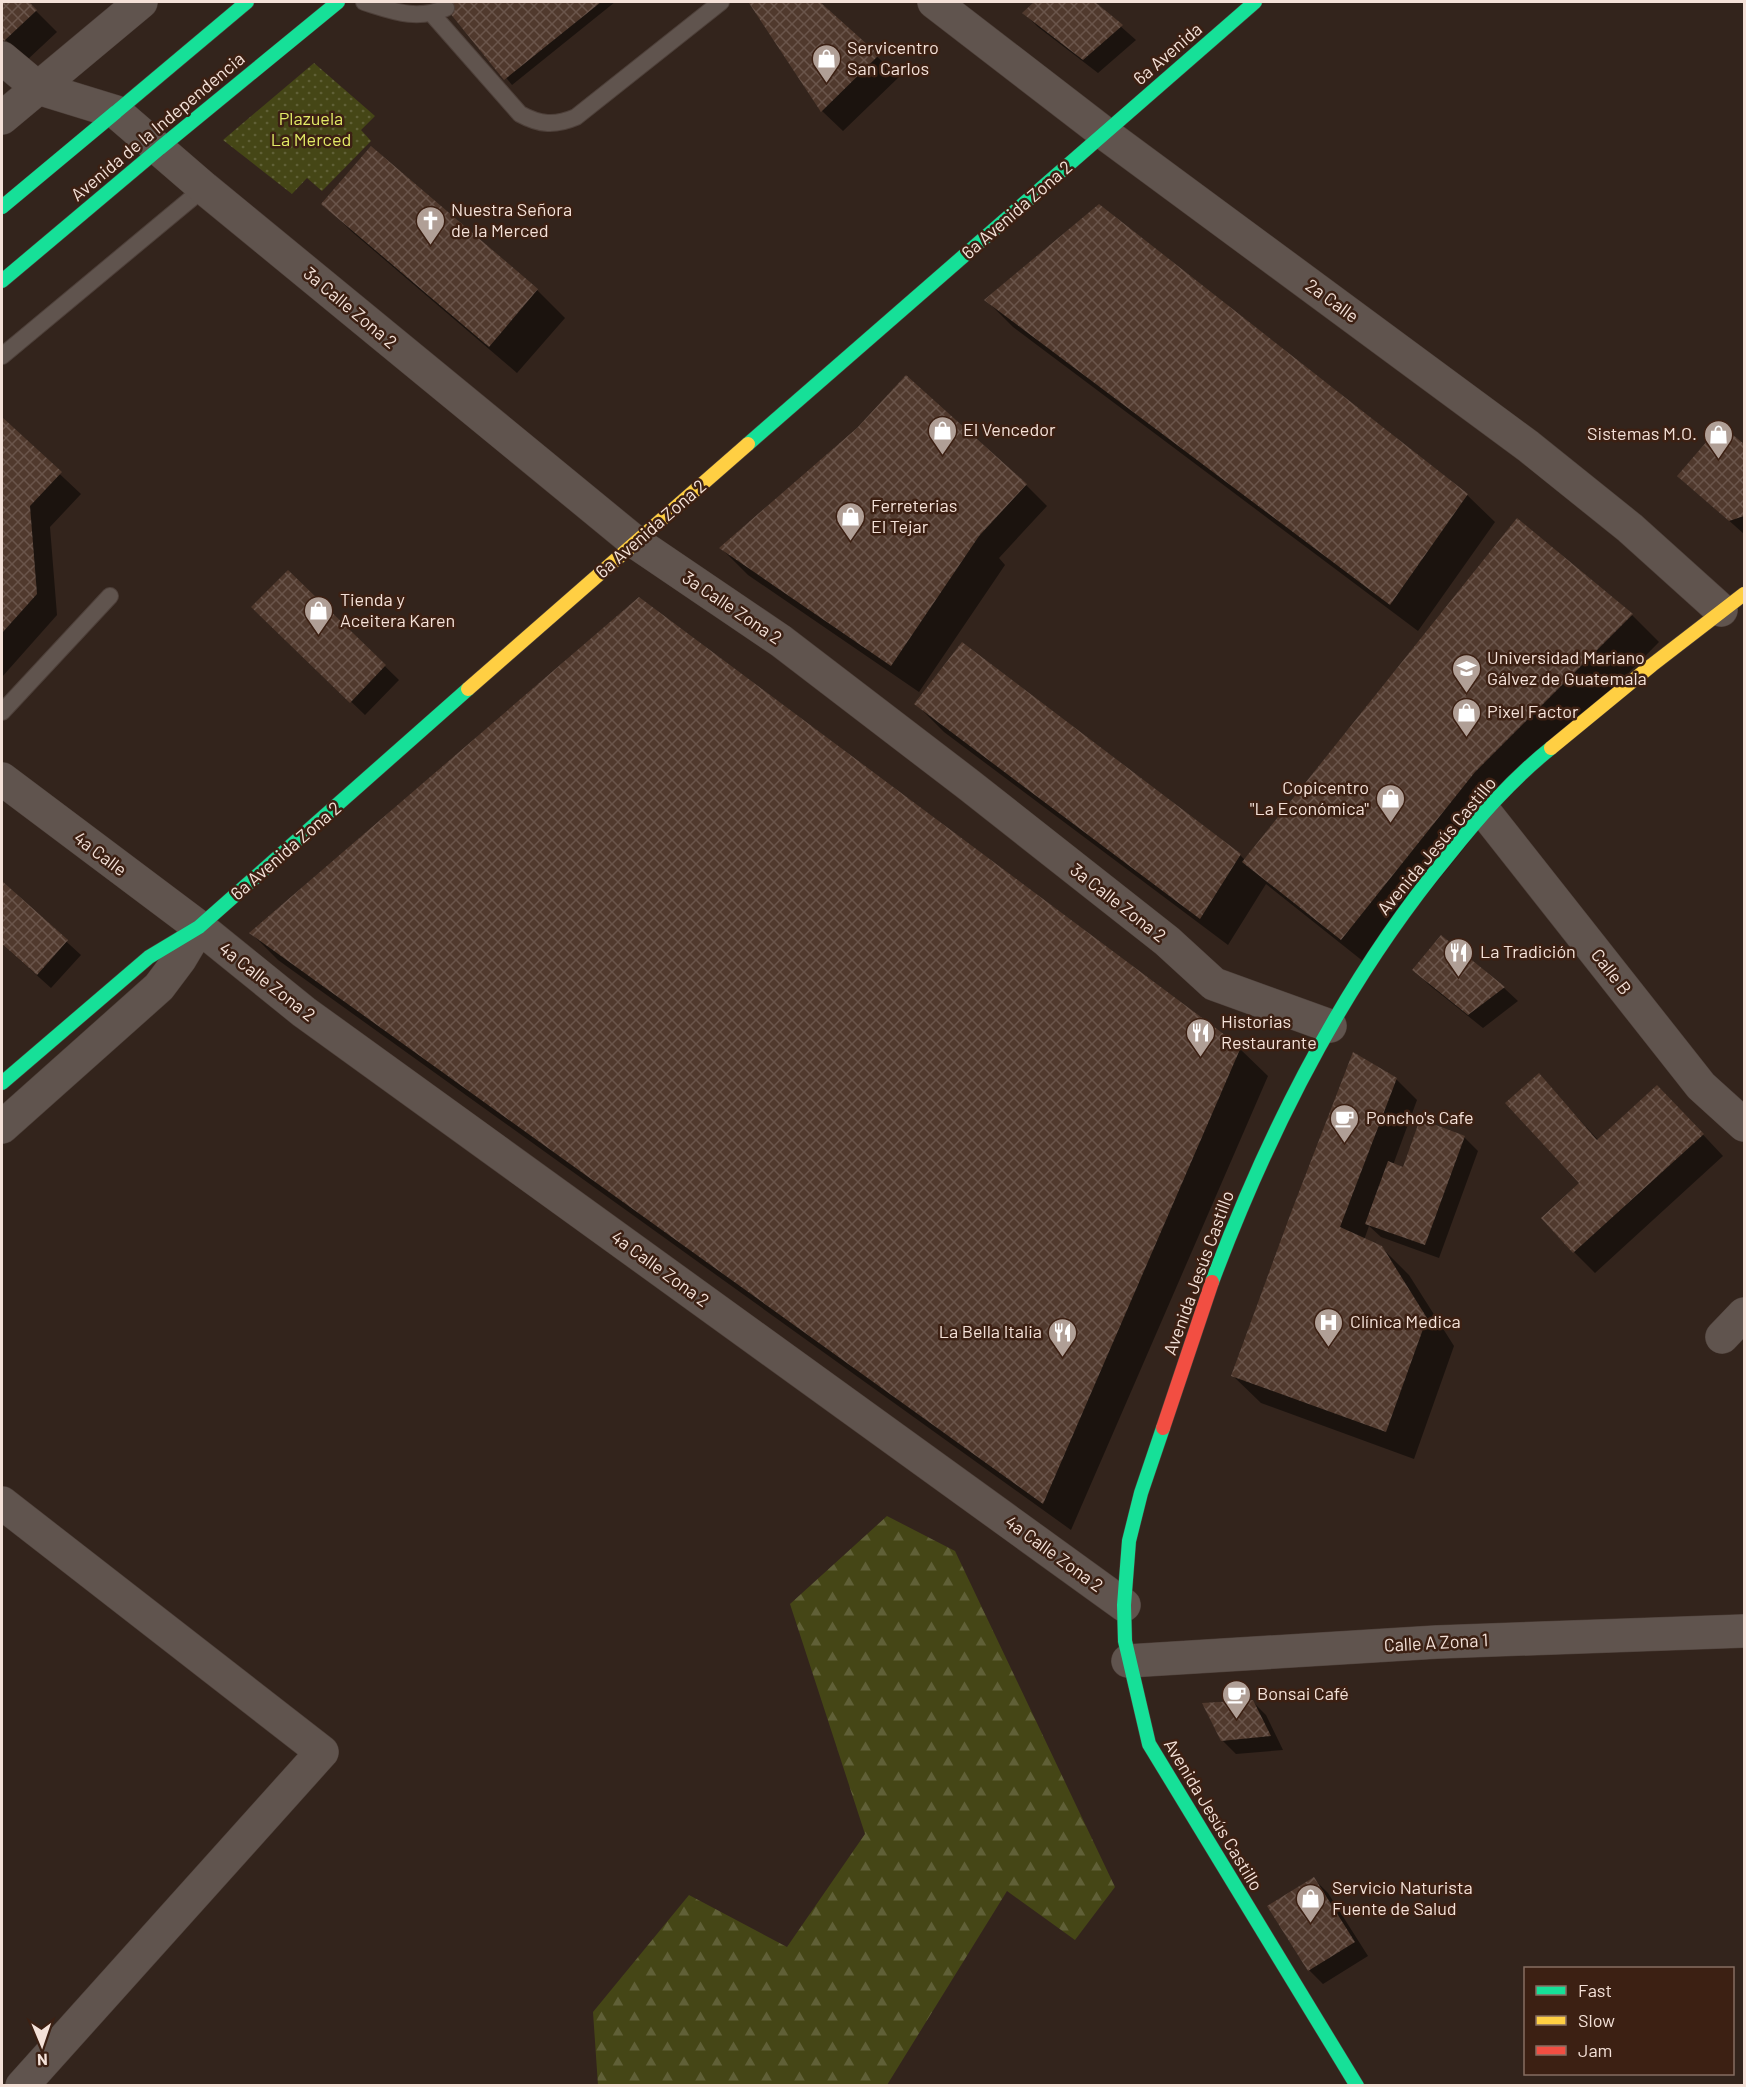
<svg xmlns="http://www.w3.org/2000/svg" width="1746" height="2087" font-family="Barlow,sans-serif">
<defs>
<pattern id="forest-firs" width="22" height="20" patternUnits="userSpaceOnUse" patternTransform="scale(1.5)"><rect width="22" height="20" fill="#454616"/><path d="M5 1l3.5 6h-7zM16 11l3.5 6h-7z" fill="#606037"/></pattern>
<pattern id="park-dots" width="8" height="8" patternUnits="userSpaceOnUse" patternTransform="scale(1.5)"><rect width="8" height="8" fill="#454616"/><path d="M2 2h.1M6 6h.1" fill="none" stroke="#606037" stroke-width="1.8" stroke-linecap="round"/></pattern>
<pattern id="building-cross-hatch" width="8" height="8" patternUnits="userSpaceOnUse" patternTransform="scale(1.5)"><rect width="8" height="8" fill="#50392d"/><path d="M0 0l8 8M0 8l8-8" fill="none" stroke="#6a554b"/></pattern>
</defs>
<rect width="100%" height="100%" fill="#33241c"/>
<path fill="url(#forest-firs)" d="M887,1516L955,1551L1115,1887L1075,1940L1007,1891L887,2085H598L593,2012L689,1895L787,1947L865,1834L790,1604Z"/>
<path fill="url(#park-dots)" d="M314,63L375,116L361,130L371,141L322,191L307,178L292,194L223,140Z"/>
<path fill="#0007" d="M2,2H27L57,32L26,61L2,36Z
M444,2H615L512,85Z
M753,2H818L899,77L843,131L822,111L751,3Z
M1036,2H1093L1136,40L1098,73L1038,27L1024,13Z
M371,148L537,290L565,318L517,373L351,231L323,203Z
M986,300L1467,495L1495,522L1418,631L1013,327Z
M2,420L81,494L50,527L57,615L2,677Z
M1721,427L1744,446V534L1679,476Z
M1026,485L1047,506L999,558L1005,565L919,692L748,575L721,548Z
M288,572L399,680L365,715L267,621Z
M639,599L1240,1049L1268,1076L1071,1530L278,960L251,933Z
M1632,615L1659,642L1503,800L1369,966L1266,884L1228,945L944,732L916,704L1240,855L1245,860Z
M2,883L81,955L51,988L2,944Z
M1442,937L1504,988L1518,1001L1483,1028L1428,984L1415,970Z
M1539,1075L1599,1141L1678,1108L1723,1156L1595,1273L1574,1252L1581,1183Z
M1396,1079L1417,1100L1393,1165L1404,1169L1464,1137L1478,1151L1439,1258L1381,1237L1369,1226L1364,1240L1381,1247L1409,1275L1454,1346L1414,1459L1261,1403L1233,1376Z
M1252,1701L1266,1715L1283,1750L1236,1754L1222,1740Z
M1314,1879L1328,1893L1368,1956L1323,1984L1309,1970Z"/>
<path fill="url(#building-cross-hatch)" d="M2,2H29L37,10L4,41L2,39Z
M441,2H601L504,80Z
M750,2H820L879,55L821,112L749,3Z
M1034,2H1095L1123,25L1083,60L1022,13Z
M371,146L538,289L489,347L321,204Z
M1099,204L1468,494L1390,605L984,300Z
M906,375L1027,484L979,536L891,666L719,548L857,428Z
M2,417L62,472L30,506L37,594L2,633Z
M1721,425L1744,444V516L1729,521L1677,476Z
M1517,518L1633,614L1475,772L1341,940L1242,862Z
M288,570L386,665L350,703L251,607Z
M639,597L1241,1047L1043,1504L249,933Z
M962,642L1241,854L1200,919L914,704Z
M2,881L68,940L37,975L2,944Z
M1441,935L1505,987L1468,1015L1412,970Z
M1353,1052L1397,1078L1340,1227L1382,1246L1427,1318L1386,1432L1231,1376L1292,1210Z
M1539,1073L1597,1140L1657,1085L1704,1134L1573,1253L1541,1218L1579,1183L1505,1103Z
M1420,1119L1465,1136L1425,1245L1365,1224L1388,1161L1403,1167Z
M1253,1700L1271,1736L1221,1741L1202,1703Z
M1314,1877L1355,1942L1308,1971L1267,1906Z"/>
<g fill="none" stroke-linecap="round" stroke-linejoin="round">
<defs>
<path id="lane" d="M364,2C393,11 416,21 446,8
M432,14L520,114C540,125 555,126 576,117L721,2
M2,356L204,188
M2,712L110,596"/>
<path id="street" d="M934,2L1104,133L1528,446L1630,528L1721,610
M2,58L38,88L116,112L204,188L635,542L781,641L969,785L1167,941L1214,984L1330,1026
M2,118L141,2
M2,779L199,927L304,1012L1124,1605
M1484,811L1701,1086L1744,1125
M2,1127L159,987L180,959L199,927
M1722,1337L1744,1314
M2,1503L322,1752L22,2086
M1128,1661L1437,1642L1744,1631"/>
<path id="fast" d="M116,112L247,2
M160,148L338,2
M2,207L116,112
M2,281L160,148
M748,444L1255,2
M2,1083L149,957L199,927L468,689
M1212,1282C1269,1130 1343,983 1447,857C1479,817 1511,780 1551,748
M1163,1428L1141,1493L1129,1541L1124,1605L1125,1641L1149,1744L1357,2086"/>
<path id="slow" d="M468,689L748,444
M1551,748L1652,665L1744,594"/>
<path id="jam" d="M1163,1428L1212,1282"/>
</defs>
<use href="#lane" stroke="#4e403a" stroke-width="18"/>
<use href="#street" stroke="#4e403a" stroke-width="34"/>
<use href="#fast" stroke="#4e403a" stroke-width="15"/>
<use href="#slow" stroke="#4e403a" stroke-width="15"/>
<use href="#jam" stroke="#4e403a" stroke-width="15"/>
<use href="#lane" stroke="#60544e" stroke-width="16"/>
<use href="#street" stroke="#60544e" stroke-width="33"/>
<use href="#fast" stroke="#16e098" stroke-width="14"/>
<use href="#slow" stroke="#ffcf43" stroke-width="14"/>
<use href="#jam" stroke="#f24e42" stroke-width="14"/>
</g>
<defs>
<symbol id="shop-pin" viewBox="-11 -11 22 30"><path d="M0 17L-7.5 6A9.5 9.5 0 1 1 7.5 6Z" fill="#b09f96" stroke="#3c2013"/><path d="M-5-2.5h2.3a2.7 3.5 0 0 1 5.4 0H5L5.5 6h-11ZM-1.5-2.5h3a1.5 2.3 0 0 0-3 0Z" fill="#fff"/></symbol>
<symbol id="church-pin" viewBox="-11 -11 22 30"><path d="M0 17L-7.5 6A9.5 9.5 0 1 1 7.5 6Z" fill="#b09f96" stroke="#3c2013"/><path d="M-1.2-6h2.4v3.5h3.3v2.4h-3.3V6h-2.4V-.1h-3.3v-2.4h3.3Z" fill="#fff"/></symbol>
<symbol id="university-pin" viewBox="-11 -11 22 30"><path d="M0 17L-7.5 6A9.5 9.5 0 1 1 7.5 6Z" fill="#b09f96" stroke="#3c2013"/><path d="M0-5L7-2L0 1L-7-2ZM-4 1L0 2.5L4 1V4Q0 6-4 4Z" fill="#fff"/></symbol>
<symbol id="restaurant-pin" viewBox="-11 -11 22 30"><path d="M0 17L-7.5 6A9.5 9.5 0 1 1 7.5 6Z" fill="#b09f96" stroke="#3c2013"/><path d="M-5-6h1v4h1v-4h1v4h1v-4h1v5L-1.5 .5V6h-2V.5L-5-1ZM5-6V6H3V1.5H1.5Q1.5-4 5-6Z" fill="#fff"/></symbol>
<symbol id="cafe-pin" viewBox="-11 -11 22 30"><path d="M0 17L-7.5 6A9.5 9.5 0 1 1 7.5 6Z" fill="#b09f96" stroke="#3c2013"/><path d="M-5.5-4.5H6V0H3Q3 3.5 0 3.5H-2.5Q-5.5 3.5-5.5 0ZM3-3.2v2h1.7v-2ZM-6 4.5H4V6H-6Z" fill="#fff"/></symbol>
<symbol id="hospital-pin" viewBox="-11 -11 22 30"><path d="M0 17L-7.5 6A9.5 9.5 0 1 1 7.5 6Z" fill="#b09f96" stroke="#3c2013"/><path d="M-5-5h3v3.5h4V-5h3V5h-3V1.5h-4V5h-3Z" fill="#fff"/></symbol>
</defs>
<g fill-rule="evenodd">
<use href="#shop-pin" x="810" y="42" width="33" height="45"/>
<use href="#church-pin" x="414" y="204" width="33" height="45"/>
<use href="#shop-pin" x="926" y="414" width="33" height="45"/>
<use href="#shop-pin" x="1702" y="418" width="33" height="45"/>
<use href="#shop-pin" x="834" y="500" width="33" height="45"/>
<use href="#shop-pin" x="302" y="594" width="33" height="45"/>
<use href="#university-pin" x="1450" y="652" width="33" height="45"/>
<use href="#shop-pin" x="1450" y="696" width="33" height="45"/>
<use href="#shop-pin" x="1374" y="782" width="33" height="45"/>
<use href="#restaurant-pin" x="1442" y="936" width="33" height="45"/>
<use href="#restaurant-pin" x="1184" y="1016" width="33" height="45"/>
<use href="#cafe-pin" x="1328" y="1102" width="33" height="45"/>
<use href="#hospital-pin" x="1312" y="1306" width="33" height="45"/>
<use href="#restaurant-pin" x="1046" y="1316" width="33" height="45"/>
<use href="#cafe-pin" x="1220" y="1678" width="33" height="45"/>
<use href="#shop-pin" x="1294" y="1882" width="33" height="45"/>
</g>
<g text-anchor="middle" stroke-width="5" stroke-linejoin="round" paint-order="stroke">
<g font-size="18" fill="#f4e1d8" stroke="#3c2013" text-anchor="start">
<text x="847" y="54">Servicentro<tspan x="847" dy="21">San Carlos</tspan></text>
<text x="451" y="216">Nuestra Señora<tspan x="451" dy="21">de la Merced</tspan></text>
<text x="963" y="436">El Vencedor</text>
<text x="1697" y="440" text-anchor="end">Sistemas M.O.</text>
<text x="871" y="512">Ferreterias<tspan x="871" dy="21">El Tejar</tspan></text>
<text x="340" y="606">Tienda y<tspan x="340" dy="21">Aceitera Karen</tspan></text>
<text x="1487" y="664">Universidad Mariano<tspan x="1487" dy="21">Gálvez de Guatemala</tspan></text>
<text x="1487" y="718">Pixel Factor</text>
<text x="1369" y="794" text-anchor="end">Copicentro<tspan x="1369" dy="21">"La Económica"</tspan></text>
<text x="1480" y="958">La Tradición</text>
<text x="1221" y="1028">Historias<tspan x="1221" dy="21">Restaurante</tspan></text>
<text x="1366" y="1124">Poncho's Cafe</text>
<text x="1350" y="1328">Clínica Medica</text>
<text x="1042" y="1338" text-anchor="end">La Bella Italia</text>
<text x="1257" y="1700">Bonsai Café</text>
<text x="1332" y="1894">Servicio Naturista<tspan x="1332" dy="21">Fuente de Salud</tspan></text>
</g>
<g font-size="18" fill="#f4e1d8" stroke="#3c2013">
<text transform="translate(1168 54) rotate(-41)" y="6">6a Avenida</text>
<text transform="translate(158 127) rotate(-40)" y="6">Avenida de la Independencia</text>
<text transform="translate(1017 210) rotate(-41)" y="6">6a Avenida Zona 2</text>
<text transform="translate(1332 301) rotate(36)" y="6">2a Calle</text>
<text transform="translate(350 308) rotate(40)" y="6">3a Calle Zona 2</text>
<text transform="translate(651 529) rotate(-41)" y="6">6a Avenida Zona 2</text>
<text transform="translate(732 608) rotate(34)" y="6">3a Calle Zona 2</text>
<text transform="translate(1437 846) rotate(-50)" y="6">Avenida Jesús Castillo</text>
<text transform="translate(286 851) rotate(-41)" y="6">6a Avenida Zona 2</text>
<text transform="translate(100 854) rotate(37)" y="6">4a Calle</text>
<text transform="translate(1118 903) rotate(38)" y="6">3a Calle Zona 2</text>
<text transform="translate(1611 972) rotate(52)" y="6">Calle B</text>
<text transform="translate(267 982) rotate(38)" y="6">4a Calle Zona 2</text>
<text transform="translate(660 1269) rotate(36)" y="6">4a Calle Zona 2</text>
<text transform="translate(1199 1273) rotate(-70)" y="6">Avenida Jesús Castillo</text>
<text transform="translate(1054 1554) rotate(36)" y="6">4a Calle Zona 2</text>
<text transform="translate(1436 1643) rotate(-3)" y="6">Calle A Zona 1</text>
<text transform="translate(1213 1815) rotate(59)" y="6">Avenida Jesús Castillo</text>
</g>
<g font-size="18" fill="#e2ea66" stroke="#3c2013">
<text x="311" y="125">Plazuela<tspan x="311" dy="21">La Merced</tspan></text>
</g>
</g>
<rect width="1746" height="2087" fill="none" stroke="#f4e1d8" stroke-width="6"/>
<rect x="1524" y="1967" width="210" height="108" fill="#3c2013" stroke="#866d62" stroke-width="1.5"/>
<rect x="1536" y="1986" width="30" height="9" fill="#16e098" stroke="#866d62" stroke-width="1.5"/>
<text x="1578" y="1997" font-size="18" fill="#f4e1d8">Fast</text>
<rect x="1536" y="2016" width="30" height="9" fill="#ffcf43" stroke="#866d62" stroke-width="1.5"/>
<text x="1578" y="2027" font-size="18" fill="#f4e1d8">Slow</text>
<rect x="1536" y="2046" width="30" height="9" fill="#f24e42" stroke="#866d62" stroke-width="1.5"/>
<text x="1578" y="2057" font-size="18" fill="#f4e1d8">Jam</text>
<g transform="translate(42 2045) rotate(178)" stroke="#3c2013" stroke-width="4.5" paint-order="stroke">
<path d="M0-4.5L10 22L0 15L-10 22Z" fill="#f4e1d8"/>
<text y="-9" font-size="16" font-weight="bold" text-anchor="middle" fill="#f4e1d8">N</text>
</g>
</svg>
